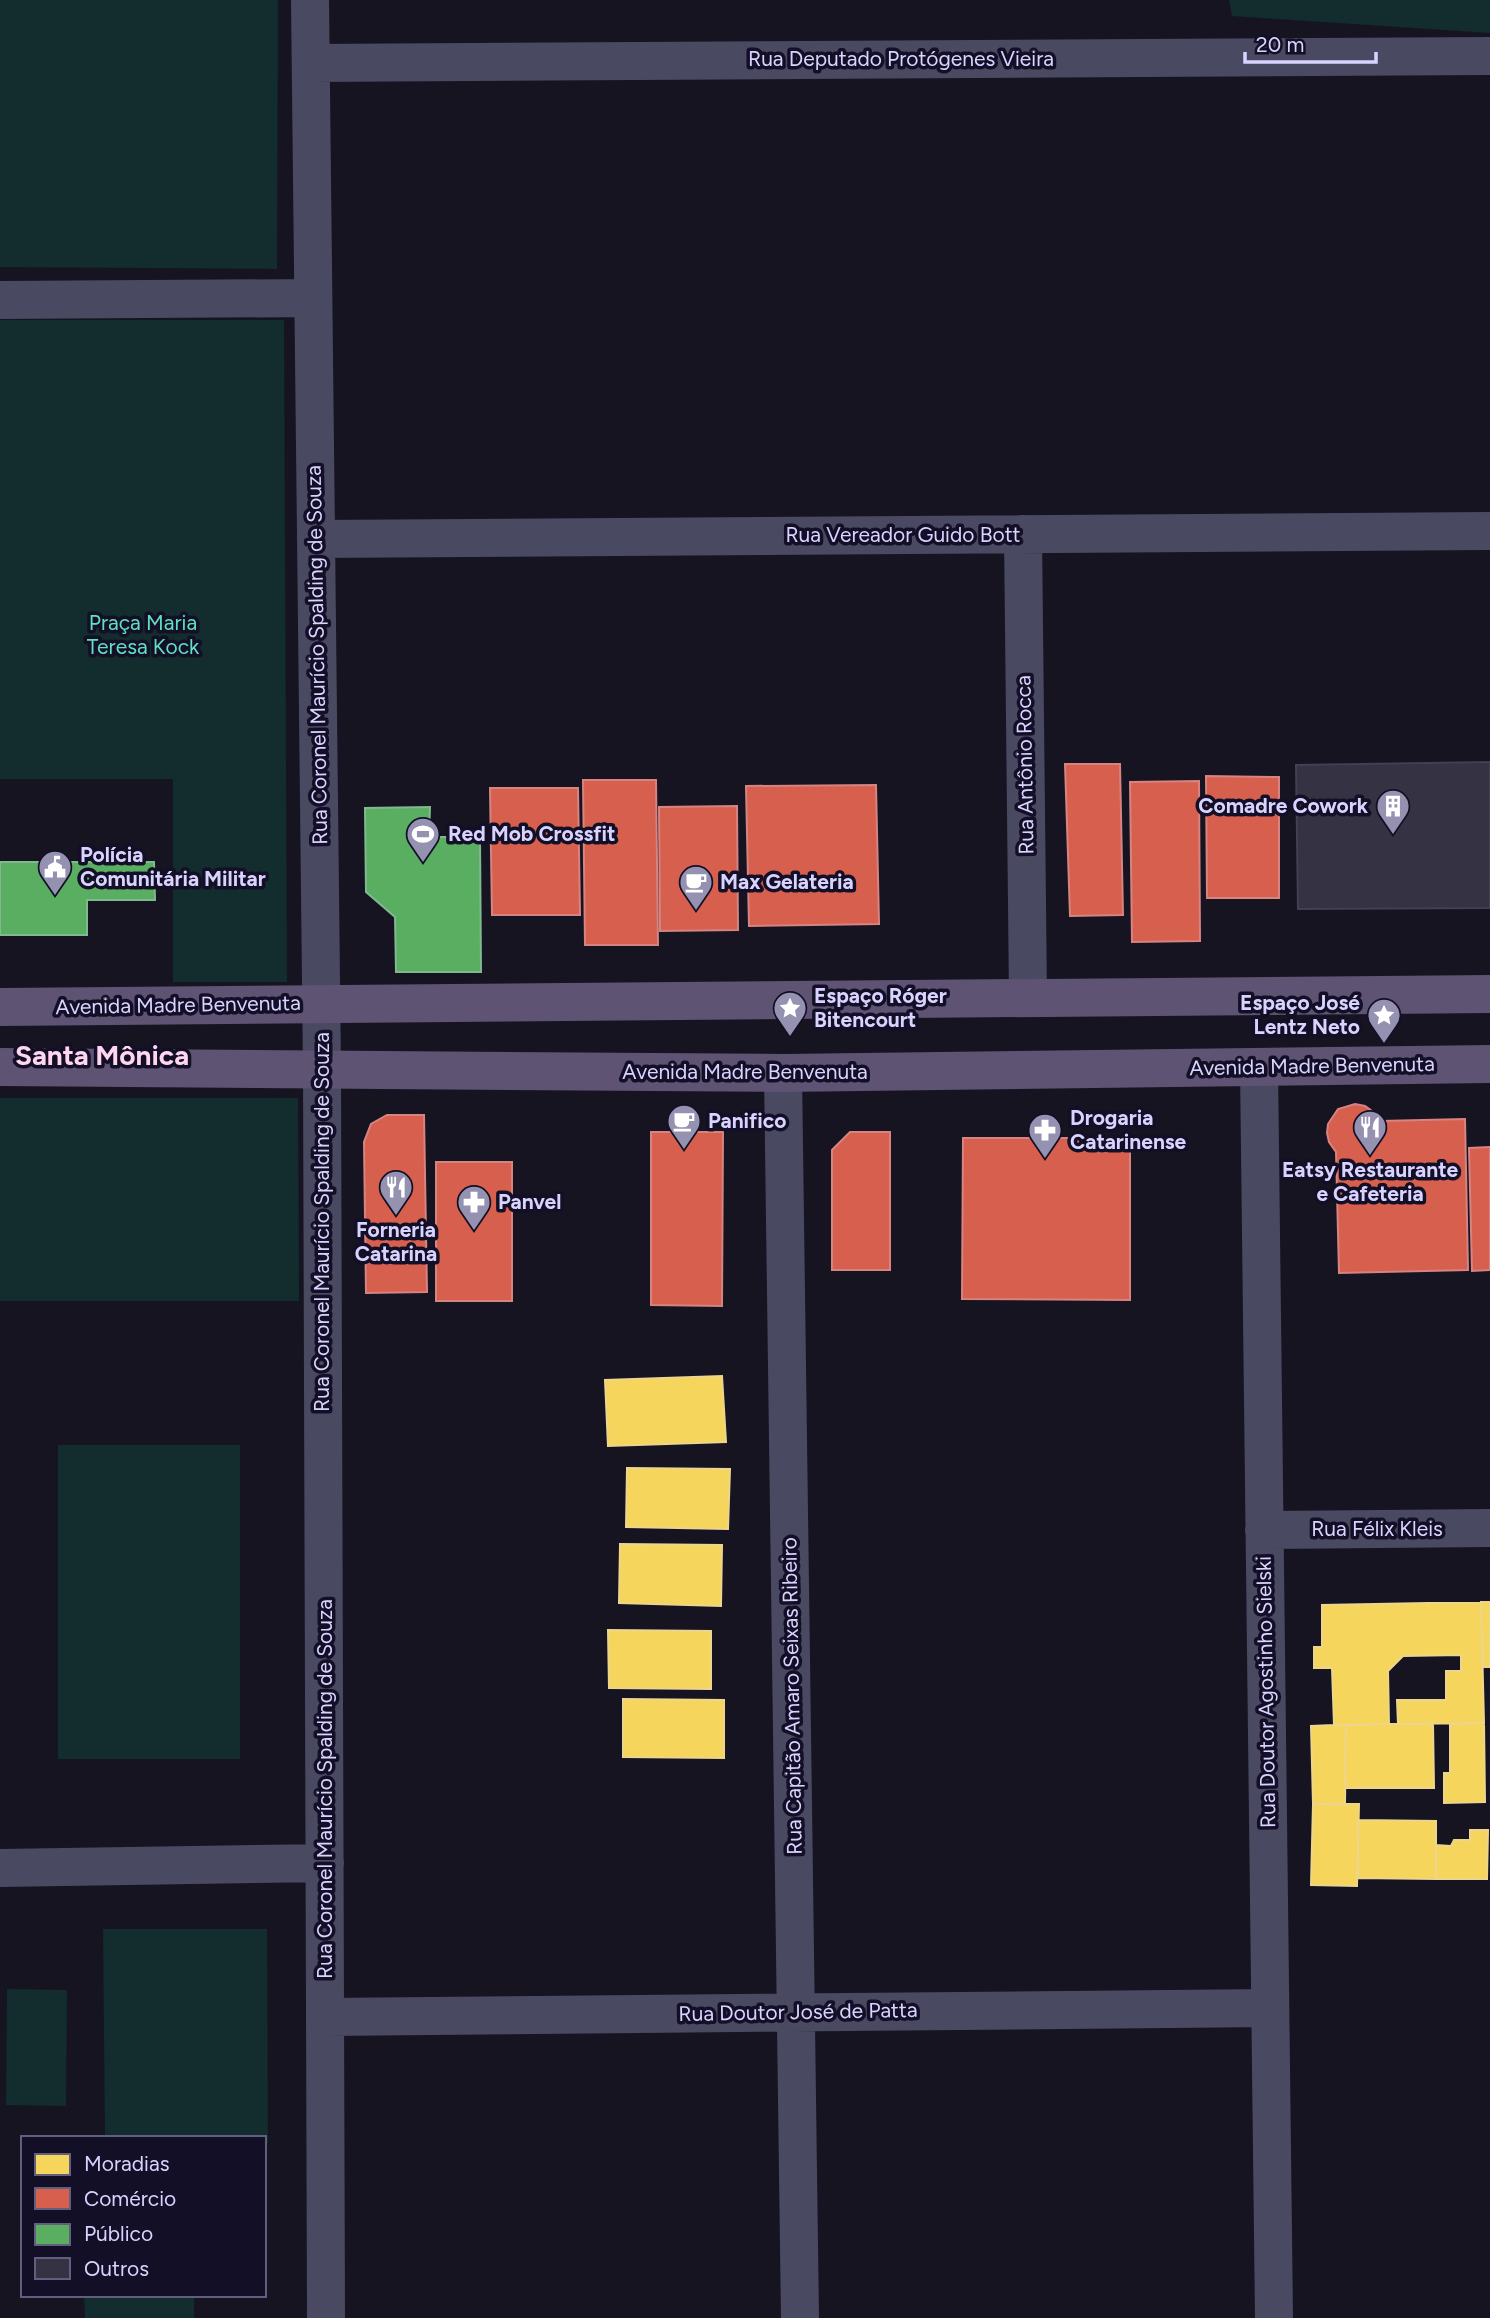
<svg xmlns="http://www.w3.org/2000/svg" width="1490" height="2318" font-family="Figtree,sans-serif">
<rect width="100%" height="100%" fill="#161421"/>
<path fill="#132c2d" d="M0,0H278L277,269L0,267Z
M1229,0H1490V33L1232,16Z
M0,320H284L287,982H173V779H0Z
M0,1098H298L299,1301H0Z
M58,1445H240V1759H58Z
M103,1929H267L268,2143H264V2138H105Z
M7,1989L67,1990L66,2106L6,2105Z
M84,2295H194V2318H85Z"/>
<path fill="#f6d55c" stroke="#edd58d" stroke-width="2" d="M722,1376L726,1442L608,1446L605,1380Z
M627,1468L730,1469L728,1529L626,1527Z
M620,1544L722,1545L721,1606L619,1603Z
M1481,1602L1484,1723L1398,1724L1397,1700H1446V1671H1461V1655L1403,1656L1388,1671L1389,1724L1334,1725L1332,1668H1314V1647H1322V1605Z
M1481,1602H1490V1667H1483Z
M608,1630L711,1631V1689L609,1688Z
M623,1699L724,1700V1758L623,1757Z
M1484,1723L1485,1802L1444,1803V1773H1450V1724Z
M1389,1724H1433L1434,1788H1345L1346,1725Z
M1334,1725H1346L1345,1805L1313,1804L1311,1726Z
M1313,1804H1359L1357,1886L1311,1885Z
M1358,1820L1436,1821V1879L1358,1878Z
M1470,1830H1488L1487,1879H1436V1845L1451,1846L1454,1840H1470Z"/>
<path fill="#d6604d" stroke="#d78382" stroke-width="2" d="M1065,764H1120L1123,915L1070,916Z
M1206,776L1279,777V898H1207Z
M583,780H656L658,945H585Z
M1199,781L1200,941L1132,942L1130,782Z
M876,785L879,924L749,926L746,786Z
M490,788H578L580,915H492Z
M737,806L738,930L660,931L659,807Z
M1355,1104L1365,1106L1372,1111L1380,1121L1465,1119L1468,1270L1339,1273L1336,1152L1329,1142L1327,1133L1328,1124L1338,1109Z
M387,1115H424L427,1292L366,1293L364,1142L371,1124Z
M651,1132H723L722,1306L651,1305Z
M850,1132H890V1270H832V1150Z
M963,1138H1130V1300L962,1299Z
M1490,1147V1270L1472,1271L1469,1148Z
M436,1162H512V1301H436Z"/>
<path fill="#5aae61" stroke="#80b990" stroke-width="2" d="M430,807L429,837H480L481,972H396L395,917L366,892L365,808Z
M0,862H154L155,900H87V935H0Z"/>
<path fill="#343243" stroke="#433f54" stroke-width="2" d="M1490,762V908L1298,909L1296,765Z"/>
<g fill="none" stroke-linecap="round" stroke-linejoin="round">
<path stroke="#4a4962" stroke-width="38" d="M310,0L322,1070L326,2318
M311,63L1490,56
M0,300L313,298
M1023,534L1028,996
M316,539L1490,531
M1259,1067L1274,2318
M783,1073L800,2318
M1264,1530L1490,1528
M0,1868L325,1863
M326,2017L1270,2008"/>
<path stroke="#5e5373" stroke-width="38" d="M0,1007L1490,994
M0,1067L783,1073L1490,1064"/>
</g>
<defs>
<symbol id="building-pin" viewBox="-11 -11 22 30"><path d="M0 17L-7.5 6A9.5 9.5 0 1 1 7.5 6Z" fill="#9591b1" stroke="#130f26"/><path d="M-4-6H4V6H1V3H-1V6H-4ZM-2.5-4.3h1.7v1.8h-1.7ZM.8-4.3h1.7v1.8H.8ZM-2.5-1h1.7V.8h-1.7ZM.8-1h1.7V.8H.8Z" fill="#fff"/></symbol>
<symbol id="stadium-pin" viewBox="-11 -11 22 30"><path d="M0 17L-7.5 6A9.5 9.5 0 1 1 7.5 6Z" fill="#9591b1" stroke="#130f26"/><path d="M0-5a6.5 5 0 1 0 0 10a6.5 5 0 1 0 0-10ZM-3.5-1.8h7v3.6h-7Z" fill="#fff"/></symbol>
<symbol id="civic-pin" viewBox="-11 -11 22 30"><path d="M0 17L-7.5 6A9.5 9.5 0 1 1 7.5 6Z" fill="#9591b1" stroke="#130f26"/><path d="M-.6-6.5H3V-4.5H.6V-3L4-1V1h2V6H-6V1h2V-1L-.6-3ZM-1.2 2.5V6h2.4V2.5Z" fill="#fff"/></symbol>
<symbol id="cafe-pin" viewBox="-11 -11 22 30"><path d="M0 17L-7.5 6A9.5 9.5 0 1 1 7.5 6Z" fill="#9591b1" stroke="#130f26"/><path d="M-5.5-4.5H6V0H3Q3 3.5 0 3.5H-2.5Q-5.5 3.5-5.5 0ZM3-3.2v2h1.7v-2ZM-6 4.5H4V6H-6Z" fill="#fff"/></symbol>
<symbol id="sight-pin" viewBox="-11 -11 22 30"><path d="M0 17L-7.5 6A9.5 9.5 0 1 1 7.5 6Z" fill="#9591b1" stroke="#130f26"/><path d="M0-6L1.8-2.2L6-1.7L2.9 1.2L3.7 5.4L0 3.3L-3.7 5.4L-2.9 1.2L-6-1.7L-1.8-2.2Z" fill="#fff"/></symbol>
<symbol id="restaurant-pin" viewBox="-11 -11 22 30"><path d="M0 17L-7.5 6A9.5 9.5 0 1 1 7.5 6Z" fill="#9591b1" stroke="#130f26"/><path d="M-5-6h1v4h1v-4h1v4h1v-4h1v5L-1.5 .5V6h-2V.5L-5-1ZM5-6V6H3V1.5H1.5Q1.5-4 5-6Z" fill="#fff"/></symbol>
<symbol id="pharmacy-pin" viewBox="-11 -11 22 30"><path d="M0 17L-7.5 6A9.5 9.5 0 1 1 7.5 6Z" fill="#9591b1" stroke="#130f26"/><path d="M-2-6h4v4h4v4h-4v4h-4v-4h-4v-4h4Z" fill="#fff"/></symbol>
</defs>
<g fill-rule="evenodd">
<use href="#building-pin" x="1374" y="787" width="38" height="52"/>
<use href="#stadium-pin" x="404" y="815" width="38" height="52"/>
<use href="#civic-pin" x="36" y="848" width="38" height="52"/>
<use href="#cafe-pin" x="677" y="863" width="38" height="52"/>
<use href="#sight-pin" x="771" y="989" width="38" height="52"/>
<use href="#sight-pin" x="1365" y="996" width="38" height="52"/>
<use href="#cafe-pin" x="665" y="1102" width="38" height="52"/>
<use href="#restaurant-pin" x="1351" y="1108" width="38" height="52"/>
<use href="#pharmacy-pin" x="1026" y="1111" width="38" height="52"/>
<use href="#restaurant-pin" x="377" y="1168" width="38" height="52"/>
<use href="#pharmacy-pin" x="455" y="1183" width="38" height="52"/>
</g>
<g text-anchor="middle" stroke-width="7" stroke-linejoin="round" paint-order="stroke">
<g font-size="21" fill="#d9d4ff" stroke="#130f26">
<text x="901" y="66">Rua Deputado Protógenes Vieira</text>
<text x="903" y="542">Rua Vereador Guido Bott</text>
<text transform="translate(317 655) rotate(-91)" y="7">Rua Coronel Maurício Spalding de Souza</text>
<text transform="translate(1025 765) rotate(-91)" y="7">Rua Antônio Rocca</text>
<text transform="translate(178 1005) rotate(-1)" y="7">Avenida Madre Benvenuta</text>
<text transform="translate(1312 1066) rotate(-1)" y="7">Avenida Madre Benvenuta</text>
<text x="745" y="1079">Avenida Madre Benvenuta</text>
<text transform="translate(322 1222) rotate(-90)" y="7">Rua Coronel Maurício Spalding de Souza</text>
<text x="1377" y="1536">Rua Félix Kleis</text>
<text transform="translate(1266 1692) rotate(-91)" y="7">Rua Doutor Agostinho Sielski</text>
<text transform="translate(792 1696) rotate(-91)" y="7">Rua Capitão Amaro Seixas Ribeiro</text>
<text transform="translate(325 1789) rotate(-90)" y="7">Rua Coronel Maurício Spalding de Souza</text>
<text transform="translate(798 2012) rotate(-1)" y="7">Rua Doutor José de Patta</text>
</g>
<g font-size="21" fill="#5fe0c0" stroke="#130f26">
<text x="143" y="630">Praça Maria<tspan x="143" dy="24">Teresa Kock</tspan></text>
</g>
<g font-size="21" font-weight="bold" fill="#d9d4ff" stroke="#130f26" text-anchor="start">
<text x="1368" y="813" text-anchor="end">Comadre Cowork</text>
<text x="448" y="841">Red Mob Crossfit</text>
<text x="80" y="862">Polícia<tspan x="80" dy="24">Comunitária Militar</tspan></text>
<text x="720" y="889">Max Gelateria</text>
<text x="814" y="1003">Espaço Róger<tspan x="814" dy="24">Bitencourt</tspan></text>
<text x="1360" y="1010" text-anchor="end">Espaço José<tspan x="1360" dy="24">Lentz Neto</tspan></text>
<text x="1070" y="1125">Drogaria<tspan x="1070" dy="24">Catarinense</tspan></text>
<text x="708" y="1128">Panifico</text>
<text x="1370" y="1177" text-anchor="middle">Eatsy Restaurante<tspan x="1370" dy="24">e Cafeteria</tspan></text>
<text x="498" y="1209">Panvel</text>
<text x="396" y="1237" text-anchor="middle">Forneria<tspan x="396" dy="24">Catarina</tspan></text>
</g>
<g font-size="28" font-weight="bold" fill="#ffd6f0" stroke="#130f26">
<text x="102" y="1065">Santa Mônica</text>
</g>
</g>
<rect x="21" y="2136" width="245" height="161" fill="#130f26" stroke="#625e7d" stroke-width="2"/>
<rect x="35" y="2154" width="35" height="21" fill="#f6d55c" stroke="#625e7d" stroke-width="2"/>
<text x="84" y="2171" font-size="21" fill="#d9d4ff">Moradias</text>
<rect x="35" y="2188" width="35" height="21" fill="#d6604d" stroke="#625e7d" stroke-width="2"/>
<text x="84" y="2206" font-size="21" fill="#d9d4ff">Comércio</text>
<rect x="35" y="2224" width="35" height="21" fill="#5aae61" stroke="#625e7d" stroke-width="2"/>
<text x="84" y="2241" font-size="21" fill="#d9d4ff">Público</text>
<rect x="35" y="2258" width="35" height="21" fill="#343243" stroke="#625e7d" stroke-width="2"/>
<text x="84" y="2276" font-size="21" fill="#d9d4ff">Outros</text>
<path d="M1245 52v10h131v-10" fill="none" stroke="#d9d4ff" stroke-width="3.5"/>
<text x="1256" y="52" font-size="21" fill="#d9d4ff" stroke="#130f26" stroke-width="5" paint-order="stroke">20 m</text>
</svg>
